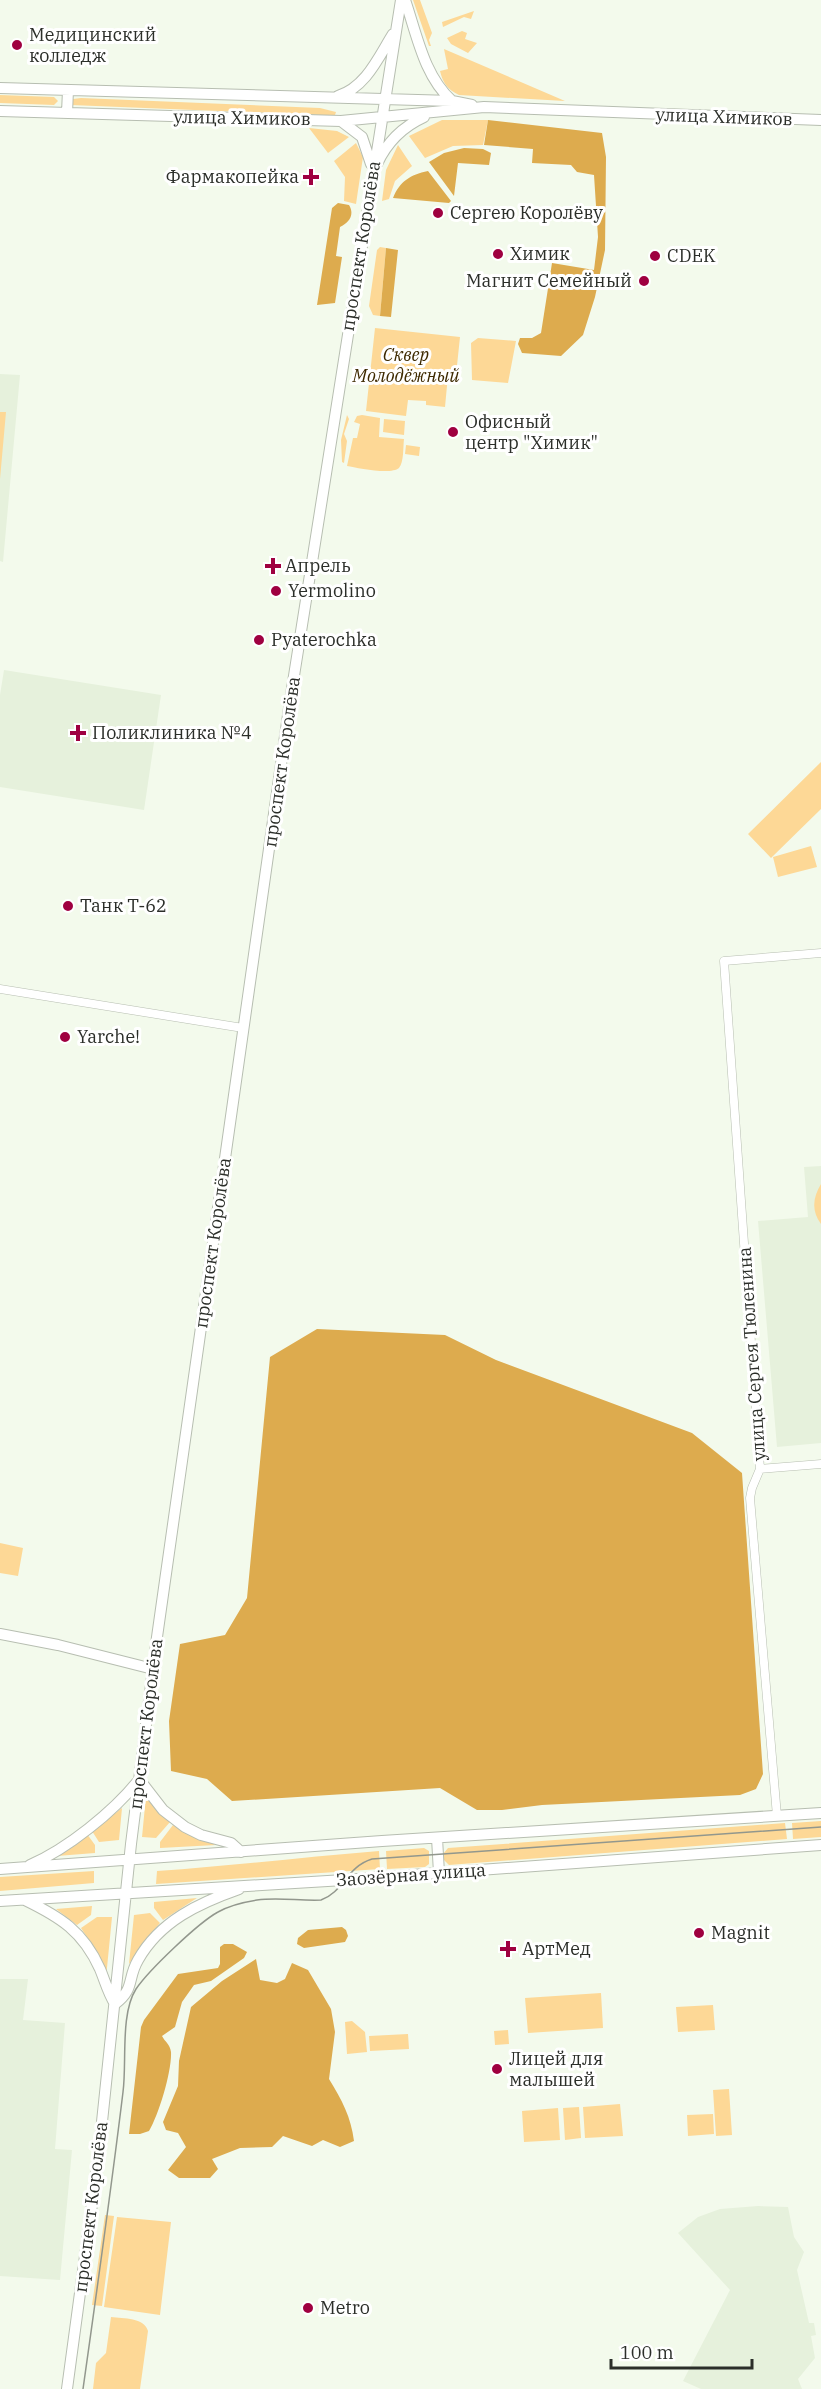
<svg xmlns="http://www.w3.org/2000/svg" width="821" height="2389" font-family="'IBM Plex Serif',serif">
<rect width="100%" height="100%" fill="#f3faec"/>
<path fill="#e6f1dc" d="M0,374L20,375L3,562L0,561Z
M4,670L161,695L144,810L0,787V695Z
M821,1166V1443L777,1447L758,1221L808,1217L804,1167Z
M0,1979H28L23,2020L65,2023L55,2149L72,2150L60,2280L0,2276Z
M758,2206L788,2207L794,2237L804,2252L797,2270L809,2323H814L816,2335L811,2336L815,2358L798,2379L802,2389H701L683,2381L730,2290L678,2233L698,2217L720,2209Z"/>
<path fill="#fdd896" d="M413,0H420L432,33L429,40L431,46H429Z
M474,11L471,19L464,17L443,27L442,22Z
M462,31L467,33L465,39L477,43L468,53L451,44L447,38Z
M444,49L451,52L565,101L459,95C447,89 443,83 440,71L448,69Z
M0,95L54,97L58,101L54,105L0,103Z
M81,98L320,108L336,112L335,115H321L71,105L73,99Z
M442,120H488L483,145L453,146L425,158L409,136Z
M309,128L337,131L349,137L328,153Z
M356,143L363,157L356,204L344,201L345,177L334,161Z
M398,145L412,166L395,181L389,199L382,201L386,170Z
M380,247L386,248L380,316L373,315L369,306L377,250Z
M375,328L460,337L456,375H448L445,407L426,405V401L408,400L406,416L366,411Z
M478,338L516,341L508,383L472,380L471,343Z
M0,412H6L0,479Z
M347,415L349,419L344,434L347,441L344,463L342,462L341,440Z
M362,415L380,418L379,437L404,439C403,447 404,462 399,468C391,475 357,468 347,466L353,438H357L360,424L354,422L357,416Z
M384,419L405,421L404,435L383,432Z
M406,445L420,447L419,456L405,454Z
M821,762V809L771,858L748,834Z
M811,846L817,867L778,877L773,857Z
M821,1184V1224C811,1211 813,1197 821,1184Z
M0,1543L23,1548L18,1576L0,1573Z
M146,1796L170,1822L156,1838L142,1837Z
M122,1808L119,1840L99,1842L92,1831Z
M821,1821V1837L793,1839L792,1823Z
M785,1823L787,1839L449,1865L443,1859V1854L448,1848Z
M173,1825L192,1836L216,1845L160,1848V1842Z
M87,1834L95,1845V1853L57,1856Z
M424,1848L429,1851V1864L425,1867L387,1869L386,1851Z
M379,1851L380,1869L156,1884L157,1871C231,1866 305,1857 379,1851Z
M94,1871V1883L0,1891V1877Z
M197,1898L163,1920L154,1908V1902Z
M92,1906L91,1915L77,1925L56,1909Z
M150,1913L160,1923L142,1945L129,1964L134,1915Z
M97,1917H112L106,1978L98,1954L81,1928Z
M601,1993L603,2028L528,2033L525,1998Z
M713,2005L715,2030L678,2032L676,2007Z
M352,2021L365,2032L367,2052L347,2054L345,2022Z
M508,2030L509,2044L495,2045L494,2031Z
M408,2034L409,2049L370,2051L369,2036Z
M729,2089L732,2135L716,2136L713,2090Z
M620,2104L623,2136L585,2138L583,2107Z
M579,2107L581,2138L565,2140L563,2108Z
M558,2108L560,2140L524,2142L522,2111Z
M713,2114L714,2134L688,2136L687,2115Z
M105,2215L114,2216L102,2306L92,2305Z
M117,2217L171,2222L160,2315L104,2307Z
M111,2317C124,2319 144,2317 148,2331L140,2389H93L96,2363L106,2353Z"/>
<path fill="#ddab4e" d="M488,120L602,133L606,157L605,250L595,297L583,335L561,356L522,353L518,344L520,338H532L541,333L552,263L594,270L598,237L594,175L577,172L571,165L532,163L533,149L484,145Z
M464,148L483,149L491,153L489,165L458,163L454,196L429,162L444,153Z
M428,171L451,201L449,203L393,198C400,181 410,175 428,171Z
M338,203L349,205C355,215 349,223 340,227L336,256L342,257L335,303L317,305L332,208Z
M386,248L398,250L391,317L380,316Z
M317,1329L445,1335L496,1360L692,1433L742,1473L763,1774L756,1789L740,1795L542,1805L502,1810H477L440,1788L232,1801L207,1779L171,1771L169,1721L180,1644L225,1635L247,1598L270,1357Z
M342,1927L346,1930L348,1936L345,1942L304,1948L297,1944L298,1938L308,1930Z
M224,1944H233L247,1952L244,1958L211,1981L194,1985L182,2002L175,2027L162,2036C165,2042 170,2044 171,2052C172,2071 159,2114 149,2131L140,2134H129L141,2027L144,2020L178,1974L218,1968L220,1964V1947Z
M256,1959L260,1980L277,1983L285,1979L292,1963L308,1970L331,2009L335,2032L329,2079C342,2100 351,2117 354,2141L340,2147L323,2140L312,2146L283,2136L272,2147L240,2148L212,2159L218,2169L210,2178H179L168,2170L186,2147L178,2133L166,2130L163,2122L178,2086L179,2061L191,2007L222,1981Z"/>
<g fill="none" stroke-linecap="round" stroke-linejoin="round">
<defs>
<path id="street" d="M0,989L243,1028
M760,1469L821,1464
M777,1816L750,1498L752,1488L760,1469L724,961L821,953"/>
<path id="secondary" d="M405,0C417,35 424,76 452,101
M0,88L452,101L472,105
M338,96C366,87 378,58 393,34
M0,111L341,121L484,107L821,120
M67,113L68,90
M341,121L362,137L371,164
M377,164C387,142 402,127 424,117
M0,1634L58,1645L153,1669
M139,1779L163,1810L185,1827L201,1835L231,1843L241,1852
M437,1838L439,1873
M30,1865C67,1849 113,1812 138,1781
M0,1869L382,1841L821,1813
M25,1900C60,1917 83,1931 100,1969C105,1981 108,1993 115,2004
M0,1901L344,1880L821,1845
M115,2004C135,1989 127,1979 138,1960C160,1921 199,1903 239,1889
M67,2389L98,2160L131,1844L157,1637L290,701L401,0"/>
</defs>
<use href="#street" stroke="#b7beb1" stroke-width="9"/>
<use href="#secondary" stroke="#b7beb1" stroke-width="12"/>
<use href="#street" stroke="#fff" stroke-width="8"/>
<use href="#secondary" stroke="#fff" stroke-width="10"/>
<path stroke="#92978d" stroke-width="1.5" d="M83,2389C97,2290 111,2191 123,2092C127,2063 120,2014 136,1989C149,1970 198,1923 218,1912C230,1905 244,1902 257,1900C278,1897 300,1901 321,1900C344,1892 346,1867 372,1859L821,1827"/>
</g>
<g fill="#9f0040" stroke="#fff" stroke-width="2">
<circle cx="17" cy="45" r="6"/>
<path d="M308 168h6v6h6v6h-6v6h-6v-6h-6v-6h6z"/>
<circle cx="438" cy="213" r="6"/>
<circle cx="498" cy="254" r="6"/>
<circle cx="655" cy="256" r="6"/>
<circle cx="644" cy="281" r="6"/>
<circle cx="453" cy="432" r="6"/>
<path d="M270 557h6v6h6v6h-6v6h-6v-6h-6v-6h6z"/>
<circle cx="276" cy="591" r="6"/>
<circle cx="259" cy="640" r="6"/>
<path d="M75 724h6v6h6v6h-6v6h-6v-6h-6v-6h6z"/>
<circle cx="68" cy="906" r="6"/>
<circle cx="65" cy="1037" r="6"/>
<circle cx="699" cy="1933" r="6"/>
<path d="M505 1940h6v6h6v6h-6v6h-6v-6h-6v-6h6z"/>
<circle cx="497" cy="2069" r="6"/>
<circle cx="308" cy="2308" r="6"/>
</g>
<g text-anchor="middle" stroke-width="6" stroke-linejoin="round" paint-order="stroke">
<g font-size="18" fill="#2b2e29" stroke="#fff" text-anchor="start">
<text x="29" y="41">Медицинский<tspan x="29" dy="21">колледж</tspan></text>
<text x="299" y="183" text-anchor="end">Фармакопейка</text>
<text x="450" y="219">Сергею Королёву</text>
<text x="510" y="260">Химик</text>
<text x="667" y="262">CDEK</text>
<text x="632" y="287" text-anchor="end">Магнит Семейный</text>
<text x="465" y="428">Офисный<tspan x="465" dy="21">центр "Химик"</tspan></text>
<text x="285" y="572">Апрель</text>
<text x="288" y="597">Yermolino</text>
<text x="271" y="646">Pyaterochka</text>
<text x="92" y="739">Поликлиника №4</text>
<text x="80" y="912">Танк Т-62</text>
<text x="77" y="1043">Yarche!</text>
<text x="711" y="1939">Magnit</text>
<text x="522" y="1955">АртМед</text>
<text x="509" y="2065">Лицей для<tspan x="509" dy="21">малышей</tspan></text>
<text x="320" y="2314">Metro</text>
</g>
<g font-size="18" fill="#2b2e29" stroke="#fff">
<text transform="translate(724 117) rotate(2)" y="6">улица Химиков</text>
<text transform="translate(242 118) rotate(1)" y="6">улица Химиков</text>
<text transform="translate(361 246) rotate(-81)" y="6">проспект Королёва</text>
<text transform="translate(282 762) rotate(-82)" y="6">проспект Королёва</text>
<text transform="translate(213 1243) rotate(-82)" y="6">проспект Королёва</text>
<text transform="translate(752 1354) rotate(-94)" y="6">улица Сергея Тюленина</text>
<text transform="translate(146 1724) rotate(-83)" y="6">проспект Королёва</text>
<text transform="translate(411 1875) rotate(-4)" y="6">Заозёрная улица</text>
<text transform="translate(91 2207) rotate(-83)" y="6">проспект Королёва</text>
</g>
<g font-size="18" font-style="italic" fill="#3e2a01" stroke="#fff">
<text x="406" y="361">Сквер<tspan x="406" dy="21">Молодёжный</tspan></text>
</g>
</g>
<path d="M611 2359v9h141v-9" fill="none" stroke="#2b2e29" stroke-width="3"/>
<text x="620" y="2359" font-size="18" fill="#2b2e29" stroke="#ffffff" stroke-width="4.5" paint-order="stroke">100 m</text>
</svg>
